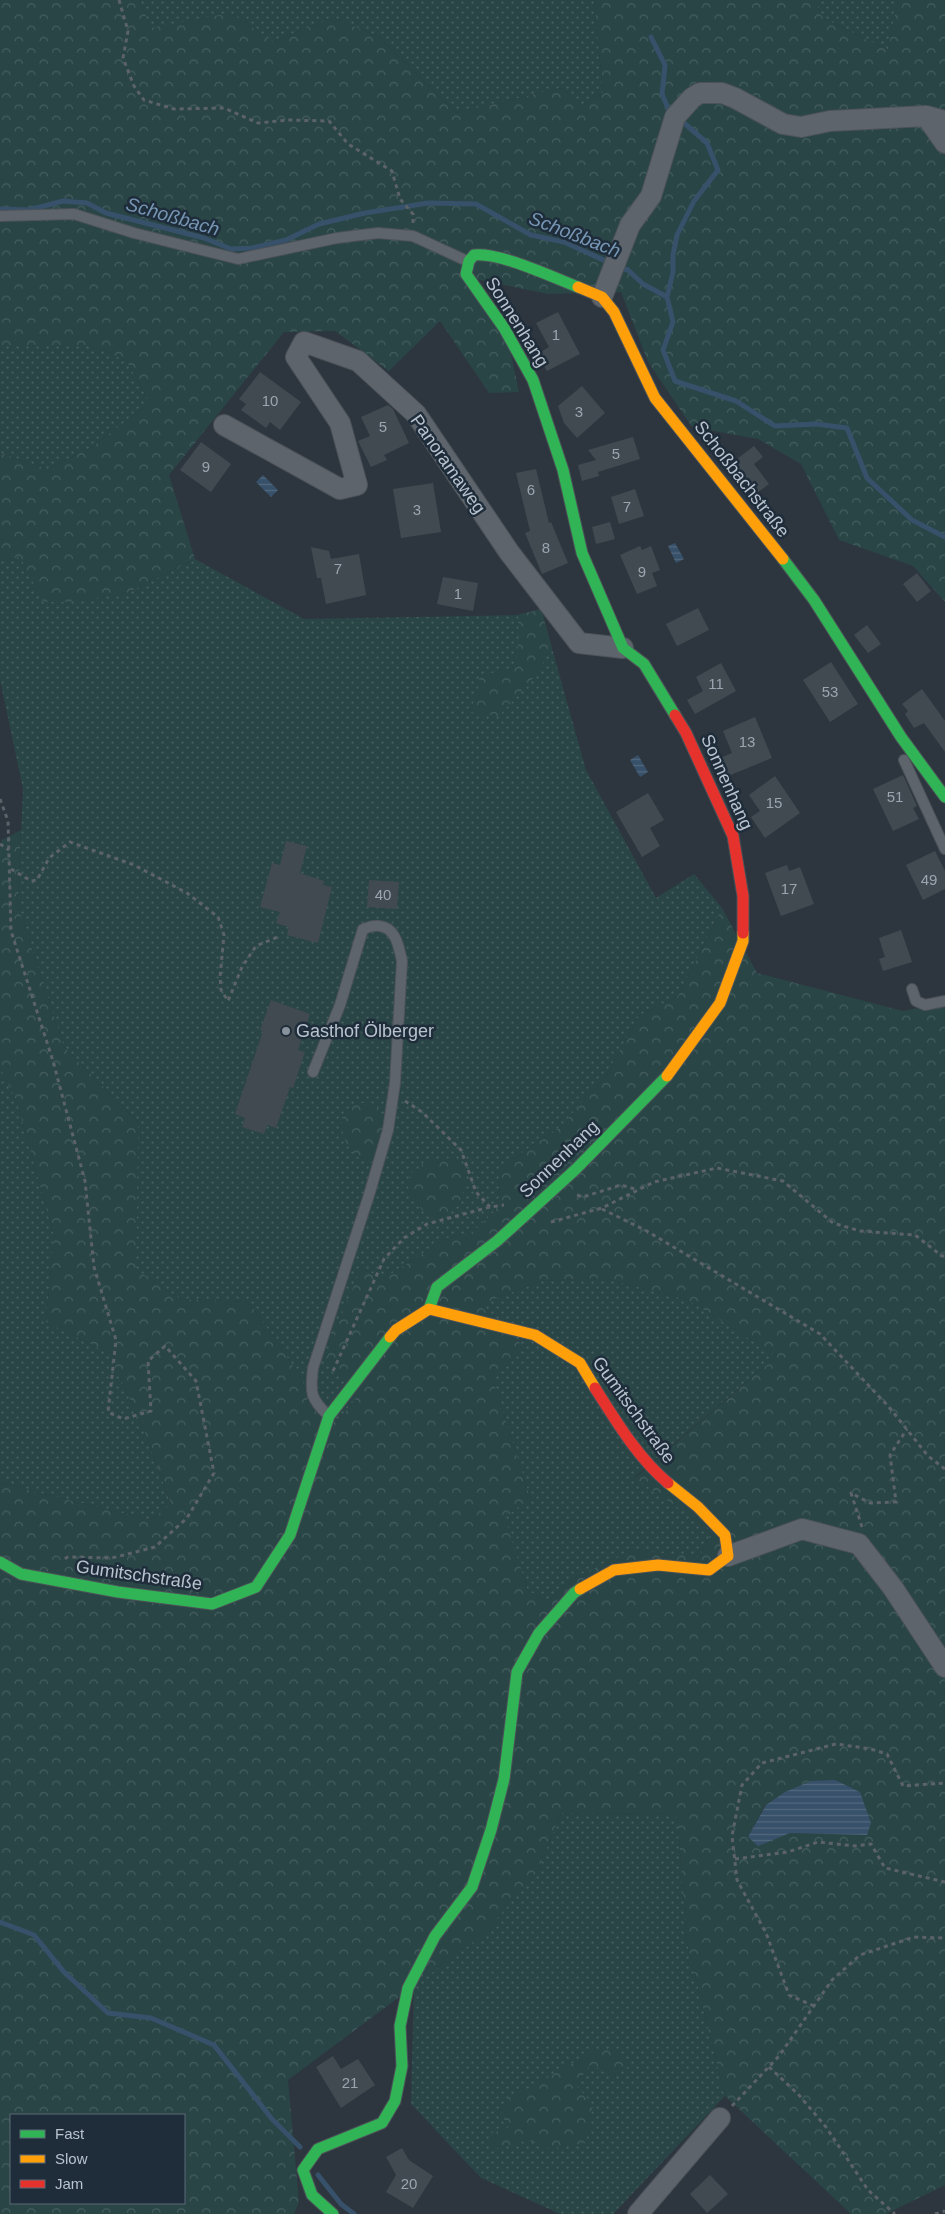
<svg xmlns="http://www.w3.org/2000/svg" width="945" height="2214" font-family="Arial,sans-serif">
<defs>
<pattern id="green-dots" width="8" height="8" patternUnits="userSpaceOnUse" patternTransform="scale(1.25)"><rect width="8" height="8" fill="#294546"/><path d="M2 2h.1M6 6h.1" fill="none" stroke="#465e60" stroke-width="1.8" stroke-linecap="round"/></pattern>
<pattern id="forest-crowns" width="20" height="18" patternUnits="userSpaceOnUse" patternTransform="scale(1.25)"><rect width="20" height="18" fill="#294546"/><path d="M2 6a3 3 0 1 1 6 0M12 15a3 3 0 1 1 6 0" fill="none" stroke="#465e60"/></pattern>
<pattern id="water-rules" width="6" height="5" patternUnits="userSpaceOnUse" patternTransform="scale(1.25)"><rect width="6" height="5" fill="#37516a"/><path d="M0 2.5h6" fill="none" stroke="#52687e"/></pattern>
</defs>
<rect width="100%" height="100%" fill="#2d363e"/>
<path fill="url(#green-dots)" d="M140,0H594L603,92L583,106L561,88L456,113L379,37L334,18L273,41L230,13L151,29Z
M814,0H898L888,50L823,18Z
M0,345H88L126,360L150,403L92,447L47,469L0,453Z
M19,557L125,594L195,559L304,619L517,615L541,609L586,770L656,898L694,874L722,908L678,996L639,1016L605,1077L561,1126L500,1168L499,1204L494,1212L474,1231L445,1239L385,1278L361,1269L359,1394L337,1422L309,1408L302,1379L249,1302L180,1299L135,1269L138,1122L64,1047L18,906L23,789L0,680V560Z
M0,1067L17,1102L54,1236L46,1322L109,1353L146,1435L171,1505L151,1520L35,1492L0,1481Z
M604,1278L688,1300L777,1356L635,1477L712,1531L700,1557L577,1576L547,1601L528,1591L504,1518L530,1497L492,1377L479,1305L541,1281Z
M561,1813L677,1814L687,1943L725,2096L613,2214H560L481,2178L411,2104L414,1986L537,1872Z"/>
<path fill="url(#forest-crowns)" fill-rule="evenodd" d="M0,0H140L151,28L230,13L273,41L334,18L379,37L456,113L561,88L583,106L603,92L594,0H814L823,18L888,50L898,0H945V602L913,566L839,540L801,464L758,439L692,427L648,362L621,292L548,294L461,276L509,345L519,392L489,393L440,321L389,371L335,331L284,332L169,475L195,559L125,594L67,602H43L20,557L0,560V453L47,469L92,447L150,403L126,360L88,345H0Z
M541,609L552,648L535,676L499,716L469,712L477,695L480,675L515,669L519,637L518,615Z
M21,830L18,906L64,1047L138,1122L136,1269L180,1299L249,1302L302,1379L309,1408L337,1422L359,1394L327,1358L335,1330L361,1269L385,1278L445,1239L474,1231L494,1212L499,1204L500,1168L561,1126L605,1077L639,1016L678,996L722,908L757,973L903,1011L945,1003V2185L886,2214H851L725,2096L687,1943L677,1814L561,1813L537,1872L484,1934L288,2080L299,2202L294,2214H0V1481L35,1492L151,1520L171,1504L146,1435L109,1353L46,1322L54,1236L17,1102L0,1067V844L2,840ZM604,1278L688,1300L777,1356L635,1478L712,1531L700,1557L635,1550L577,1576L547,1601L528,1591L505,1518L530,1497L492,1377L522,1345L479,1305L541,1281ZM765,1805L866,1835L790,1833L758,1845L748,1837ZM11,2115H184V2203H11Z
M370,1102C391,1113 383,1139 377,1157L368,1162C347,1155 339,1134 343,1113L349,1112L354,1104Z
M451,1158L465,1168C466,1194 462,1209 437,1220C420,1214 414,1198 406,1183L413,1171L419,1169L424,1162Z
M618,2049L629,2066L616,2076L590,2065L576,2085L593,2105L586,2143L549,2149L528,2140L491,2150L489,2134L509,2127L501,2114L508,2098L537,2084L593,2051Z"/>
<path fill="url(#water-rules)" d="M263,475L278,490L271,497L256,482Z
M675,543L684,559L676,563L668,546Z
M638,755L648,772L640,777L630,760Z
M835,1780L860,1792L871,1823L867,1835L790,1833L758,1846L748,1837L766,1805L785,1792L811,1781Z"/>
<g fill="none" stroke-linecap="round" stroke-linejoin="round">
<path stroke="#37516a" stroke-width="5" d="M651,37L665,65L662,94L670,113
M0,209L29,210L63,201L87,203L106,213L204,238L231,249L252,248L286,240L319,224L365,213L428,203L476,204L531,235L564,242L610,263
M618,267L628,270L643,284L667,297L673,322L663,350L675,381L736,401L775,426L816,424L847,428L867,478L912,520L945,537
M667,297L673,272V255L677,235L694,201L718,170L707,143L683,122
M0,1922L34,1935L64,1972L108,2013L151,2018L214,2045L272,2119L300,2147
M318,2175L341,2204L354,2214"/>
</g>
<path fill="#424a51" d="M558,312L580,354L547,371L537,354L549,347L536,323Z
M260,372L301,402L280,430L270,422L266,428L241,410L246,404L239,399Z
M582,386L605,413L577,438L564,423L558,406Z
M388,405L393,409L409,443L384,455L387,460L371,467L358,441L370,436L361,417Z
M633,437L640,459L598,472L599,476L582,481L578,465L596,460L588,450Z
M201,442L231,464L211,492L180,470Z
M754,446L763,457L754,464L769,484L754,495L729,465Z
M536,469L549,523L551,522L568,563L542,574L525,533L530,531L516,473Z
M433,483L441,532L401,538L393,489Z
M635,489L644,516L619,524L611,497Z
M610,522L615,539L596,544L592,527Z
M640,546L642,550L651,546L660,570L652,573L657,586L637,594L620,555Z
M311,547L329,551L331,559L359,554L366,595L326,604L321,578H317Z
M917,573L931,591L917,602L903,584Z
M443,577L478,583L473,611L437,604Z
M698,608L709,630L677,646L666,624Z
M867,625L881,644L868,653L854,635Z
M831,662L858,704L830,722L803,680Z
M721,663L736,691L695,714L687,700L703,691L696,677Z
M922,689L945,721V752L924,723L914,728L905,714L908,711L902,704Z
M755,717L772,758L728,776L720,758L732,753L723,731Z
M903,775L917,806L913,808L919,819L893,831L873,789Z
M775,776L800,813L765,838L751,817L760,811L749,795Z
M648,793L664,820L650,828L660,846L642,857L616,812Z
M286,841L307,846L300,873L324,881L323,885L332,887L318,943L287,935L289,927L276,923L280,912L260,907L272,863L280,865Z
M935,851L945,871V889L923,900L906,865Z
M787,865L789,871L800,867L814,904L781,916L765,873Z
M369,880L399,882L397,909L367,907Z
M901,930L912,962L883,971L879,959L885,957L879,938Z
M271,1000L310,1014L298,1050L305,1052L293,1088L290,1087L276,1128L267,1125L264,1134L242,1127L245,1118L235,1114L263,1031L260,1030Z
M333,2056L341,2069L358,2059L375,2085L341,2108L316,2067Z
M402,2148L409,2160L433,2176L413,2208L386,2192L396,2175L386,2157Z
M710,2175L728,2194L707,2213L690,2194Z"/>
<g fill="none" stroke-linecap="round" stroke-linejoin="round">
<defs>
<path id="lane" d="M0,216L74,214L134,233L238,259L337,238L378,233L413,236L467,261
M904,760L945,849
M912,989L916,1001L925,1005L945,1001
M313,1072L340,1005L363,929C367,928 374,925 379,926C396,927 399,948 402,961L395,1083L388,1130L369,1195L313,1368C310,1392 310,1399 329,1416"/>
<path id="street" d="M926,116L945,143
M602,297L630,225L651,196L675,117L692,98L700,93H722L735,98L783,124L801,127L830,121L926,116L945,121
M224,425L340,489L357,485L340,423L296,357L304,342L358,361L416,414L509,552L579,643L623,648
M728,1556L802,1529L859,1544L893,1588L945,1667
M638,2214L720,2118"/>
<path id="fast" d="M578,287C552,277 500,252 474,255L469,261L466,274L504,328L533,380L563,470L582,553L623,648L644,664L675,715
M783,559L814,600L901,737L945,797
M429,1309L437,1287L497,1241L576,1169L667,1076
M0,1562L21,1574L118,1592L212,1604L256,1587L290,1535L329,1416L390,1337
M333,2214L312,2195L303,2170L318,2149L382,2123L395,2101L402,2066L400,2026L408,1988L435,1936L472,1887L491,1830L504,1779L517,1672L539,1633L574,1593L580,1589"/>
<path id="slow" d="M578,287L602,297L614,312L655,398L783,559
M667,1076L720,1003L743,941V933
M390,1337L396,1330L429,1309L535,1335L580,1363L595,1388
M580,1589L614,1570L658,1565L709,1570L728,1556L725,1535L698,1507L668,1483"/>
<path id="jam" d="M675,715L686,733L733,836L743,896V933
M595,1388C616,1421 638,1458 668,1483"/>
</defs>
<use href="#lane" stroke="#4c5258" stroke-width="12"/>
<use href="#street" stroke="#4c5258" stroke-width="22"/>
<use href="#fast" stroke="#4c5258" stroke-width="13"/>
<use href="#slow" stroke="#4c5258" stroke-width="13"/>
<use href="#jam" stroke="#4c5258" stroke-width="13"/>
<path stroke="#5c6368" stroke-width="3" stroke-dasharray="4 4" stroke-linecap="butt" d="M119,0L128,31L123,58L134,86L144,100L174,109L224,108L258,123L289,120L329,121L348,144L392,171L400,199L413,214V224
M0,799L8,821L11,931L53,1061L85,1181L94,1267L116,1340L108,1412L123,1419L151,1411L148,1361L165,1346L196,1381L214,1473L187,1518L155,1547L112,1558L68,1557L64,1559
M0,844L9,850
M11,869L31,881L37,880L49,858L70,842L134,865L187,893L218,917L224,935L220,977L221,990L228,1001L242,967L256,946L280,936
M405,1101L422,1112L461,1150L476,1192L490,1207
M577,1195L583,1197L621,1185L638,1190
M602,1209L645,1230L820,1334L889,1407L928,1456L945,1469
M551,1222L602,1208L654,1182L717,1168L783,1181L833,1223L860,1231L915,1235L942,1256H945
M333,1371L384,1259L404,1238L427,1224L490,1207L504,1205
M862,1527L851,1493L870,1503L896,1502L890,1455L907,1429
M735,1859L788,1852L818,1842L855,1846L871,1844L885,1868L945,1882
M814,2006L789,1995L766,1933L737,1880L732,1836L742,1785L762,1763L836,1744L871,1749L887,1754L903,1786L945,1783
M769,2067L798,2094L826,2127L868,2190L895,2214
M732,2106L779,2056L832,1980L860,1955L914,1937L945,1938
M935,2214L945,2211"/>
<use href="#lane" stroke="#5e646b" stroke-width="10"/>
<use href="#street" stroke="#5e646b" stroke-width="20"/>
<use href="#fast" stroke="#30b455" stroke-width="11"/>
<use href="#slow" stroke="#ff9f0a" stroke-width="11"/>
<use href="#jam" stroke="#e5322d" stroke-width="11"/>
</g>
<circle fill="#87929c" stroke="#1f2d3b" stroke-width="2" cx="286" cy="1031" r="5"/>
<g text-anchor="middle" stroke-width="5" stroke-linejoin="round" paint-order="stroke">
<g font-size="15" fill="#9aa5af">
<text x="556" y="340">1</text>
<text x="270" y="406">10</text>
<text x="579" y="417">3</text>
<text x="383" y="432">5</text>
<text x="616" y="459">5</text>
<text x="206" y="472">9</text>
<text x="531" y="495">6</text>
<text x="627" y="512">7</text>
<text x="417" y="515">3</text>
<text x="546" y="553">8</text>
<text x="338" y="574">7</text>
<text x="642" y="577">9</text>
<text x="458" y="599">1</text>
<text x="716" y="689">11</text>
<text x="830" y="697">53</text>
<text x="747" y="747">13</text>
<text x="895" y="802">51</text>
<text x="774" y="808">15</text>
<text x="929" y="885">49</text>
<text x="789" y="894">17</text>
<text x="383" y="900">40</text>
<text x="350" y="2088">21</text>
<text x="409" y="2189">20</text>
</g>
<g font-size="18" fill="#b8c3ce" stroke="#1f2d3b">
<text transform="translate(517 322) rotate(58)" y="6">Sonnenhang</text>
<text transform="translate(448 464) rotate(55)" y="6">Panoramaweg</text>
<text transform="translate(742 479) rotate(52)" y="6">Schoßbachstraße</text>
<text transform="translate(727 782) rotate(66)" y="6">Sonnenhang</text>
<text transform="translate(559 1159) rotate(-44)" y="6">Sonnenhang</text>
<text transform="translate(634 1410) rotate(54)" y="6">Gumitschstraße</text>
<text transform="translate(139 1575) rotate(8)" y="6">Gumitschstraße</text>
</g>
<g font-size="18" fill="#b8c3ce" stroke="#1f2d3b" text-anchor="start">
<text x="296" y="1037">Gasthof Ölberger</text>
</g>
<g font-size="19" font-style="italic" fill="#7696b4" stroke="#1f2d3b">
<text transform="translate(173 216) rotate(16)" y="7">Schoßbach</text>
<text transform="translate(575 234) rotate(21)" y="7">Schoßbach</text>
</g>
</g>
<rect x="10" y="2114" width="175" height="90" fill="#1f2d3b" stroke="#5c6976"/>
<rect x="20" y="2130" width="25" height="8" fill="#30b455" stroke="#5c6976"/>
<text x="55" y="2139" font-size="15" fill="#b8c3ce">Fast</text>
<rect x="20" y="2155" width="25" height="8" fill="#ff9f0a" stroke="#5c6976"/>
<text x="55" y="2164" font-size="15" fill="#b8c3ce">Slow</text>
<rect x="20" y="2180" width="25" height="8" fill="#e5322d" stroke="#5c6976"/>
<text x="55" y="2189" font-size="15" fill="#b8c3ce">Jam</text>
</svg>
